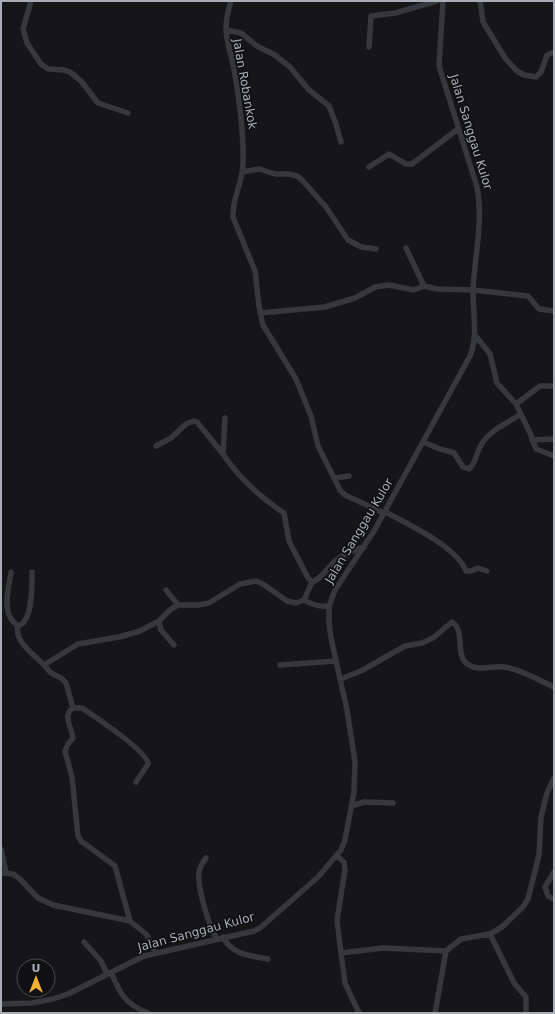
<svg xmlns="http://www.w3.org/2000/svg" width="555" height="1014" font-family="'DejaVu Sans',sans-serif">
<rect width="100%" height="100%" fill="#161618"/>
<g fill="none" stroke-linecap="round" stroke-linejoin="round">
<path stroke="#37383d" stroke-width="5.5" d="M31,1L23,29L27,43L41,64L48,69L64,70L70,72L81,81L98,103L128,113
M231,1C220,36 230,42 235,75C240,105 244,134 243,164C243,182 232,198 233,217L255,271L259,306L263,325L296,379L311,416L318,446L340,490L345,495L384,513
M480,1L483,22L505,58L517,71L524,75L536,77L541,72L547,55L554,52
M226,30L241,33L257,46L275,55L290,67L308,89L329,106L336,124L341,142
M369,47L371,16L395,13L437,1
M369,167L389,154L406,164H412L458,129
M243,172L259,169L275,174H289L297,176L302,180L326,207L348,240L361,247L376,249
M406,248L424,286
M260,313L325,307L355,298L375,287L389,285L414,290L424,286L437,289L473,290L528,296L539,309L554,311
M475,335L490,354L497,383L516,404L530,433L536,449L554,456
M516,404L540,386H554
M225,418L223,454C239,478 260,497 284,513L289,541L308,578L312,582
M532,440L554,439
M423,442L440,449L454,453L463,467L469,469C476,463 476,454 480,447C489,430 506,424 521,414
M156,446L171,438L186,424L194,421L197,422L223,454
M335,478L349,476
M385,512C408,524 457,547 466,571H471L478,568L487,571
M11,572C9,589 0,614 18,626
M166,590L178,605
M304,600C312,605 320,607 329,606
M159,621L161,630L174,645
M18,626C33,622 32,586 32,572
M18,626C14,642 34,654 44,665
M280,665L336,661
M341,679L363,670L405,646L422,643L433,638L452,622C465,630 456,653 465,662C476,673 492,665 505,667C521,670 539,680 554,687
M73,708H82C94,716 148,752 148,764L136,782
M351,806L364,802L393,803
M1,849L6,873
M337,856L344,862L345,870L337,920L341,953L383,948L446,951L461,939L490,934L502,927L523,907L528,899L539,855L541,817L547,793L554,778
M206,858C203,862 200,867 199,872C197,887 209,927 217,939
M554,872L545,887L548,896L554,899
M1,873L13,874L20,879L38,898L53,905L130,921L147,935L155,953
M130,921L115,866L81,841L78,836L72,777L65,751L68,744L73,738C72,728 62,715 73,708L66,683L61,678L51,673L44,665L78,644L119,637L140,631L159,621L171,609L178,605H198L209,603L240,584L256,581L263,584L287,601L296,603L304,600L312,582C322,579 327,568 335,561C344,554 354,550 364,547
M490,934L514,983L526,997V1013
M223,937C232,955 251,956 268,959
M84,942L101,961L107,974
M341,953L345,983L359,1013
M111,972C120,994 125,1004 148,1013
M1,1004L32,1003L53,999L68,994L144,956L254,931L260,928L318,877L341,850L345,840L354,792L355,762L347,710L331,638L329,624V606L335,590L374,531L470,356C478,336 473,313 473,292C474,257 484,222 477,187L439,66L443,1
M435,1013L446,951"/>
</g>
<g text-anchor="middle" stroke-width="3.5" stroke-linejoin="round" paint-order="stroke">
<g font-size="12" fill="#a8adb8" stroke="#111113">
<text transform="translate(245 84) rotate(80)" y="4">Jalan Robankok</text>
<text transform="translate(471 132) rotate(73)" y="4">Jalan Sanggau Kulor</text>
<text transform="translate(359 531) rotate(-59)" y="4">Jalan Sanggau Kulor</text>
<text transform="translate(196 932) rotate(-15)" y="4">Jalan Sanggau Kulor</text>
</g>
</g>
<rect width="555" height="1014" fill="none" stroke="#a8adb8" stroke-width="4"/>
<g transform="translate(36 978)"><circle r="19" fill="#111113" stroke="#4d4f55"/>
<path d="M0-3L7 15L0 10L-7 15Z" fill="#f2b134"/>
<text y="-6" font-size="11" font-weight="bold" text-anchor="middle" fill="#a8adb8">U</text>
</g>
</svg>
